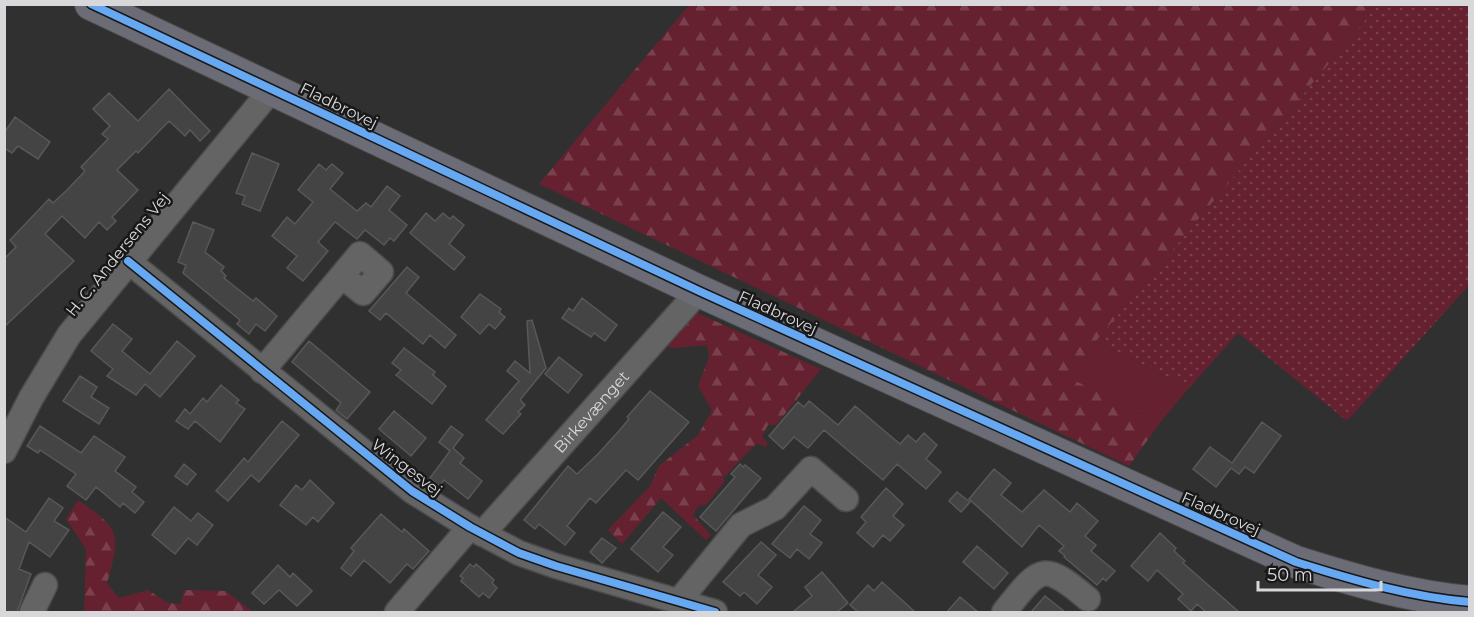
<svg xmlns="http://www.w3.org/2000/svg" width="1474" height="617" font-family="Montserrat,sans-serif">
<defs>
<pattern id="grass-dots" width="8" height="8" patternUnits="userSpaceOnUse" patternTransform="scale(1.5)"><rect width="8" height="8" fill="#652130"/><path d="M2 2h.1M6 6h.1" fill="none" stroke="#7a404d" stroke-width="1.8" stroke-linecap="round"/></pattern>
<pattern id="forest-firs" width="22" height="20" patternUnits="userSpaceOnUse" patternTransform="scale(1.5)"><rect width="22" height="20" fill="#652130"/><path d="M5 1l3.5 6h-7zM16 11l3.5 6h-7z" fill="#7a404d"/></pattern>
</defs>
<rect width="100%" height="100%" fill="#303031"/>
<path fill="url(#grass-dots)" d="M1378,5H1469V285L1347,421L1238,333L1189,388L1096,341Z"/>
<path fill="url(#forest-firs)" d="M689,5H1378L1096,341L1076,370L1077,381L1159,424L1129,466L539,184Z
M693,311L821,369L776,425H768L762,436L768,444L765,447L757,443L723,478L725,481L707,504L698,506L693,515L711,535L706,540L661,498L622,544L608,530L650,486L659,466L698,435L712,410L698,386L709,357L707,345L675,348L664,346Z
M78,500C121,529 121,534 107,583L119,598L148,590L168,603L181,604L184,590L226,591L253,612H84L86,549L66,519Z"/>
<path fill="#652130" d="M1096,341L1189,388L1159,424L1076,381V370Z"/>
<path fill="#444445" stroke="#595859" stroke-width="1.5" d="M169,89L210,131L200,141L190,130L185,136L169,121L138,153L136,151L117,170L138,190L112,217L116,221L107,230L99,222L85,238L62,216L45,234L74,261L4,327V259L16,247L10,240L49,199L53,203L67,190L85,171L81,167L108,139L102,134L110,126L93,109L109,93L138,121Z
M15,117L50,142L38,159L18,146L12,153L4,148V133Z
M252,153L279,164L260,211L242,204L245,196L236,193Z
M319,164L326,170L332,164L343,173L330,189L357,211L366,203L371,207L387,186L400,196L389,210L407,225L394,241L390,238L384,245L365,230L357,239L335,222L318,242L328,251L303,281L287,268L297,256L272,236L287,217L295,224L313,202L298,190Z
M426,213L435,221L443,213L450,219L453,216L464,225L449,244L465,257L454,270L410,233Z
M193,222L214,230L205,252L224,267L221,271L226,276L224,278L253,301L256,298L277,316L265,331L256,324L249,334L237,324L240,320L183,273L186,265L178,262Z
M407,267L419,277L406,293L456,335L445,348L430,335L423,344L386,313L380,320L369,311Z
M480,294L501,309L499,312L505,317L495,329L489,324L480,334L461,317Z
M582,298L617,325L605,341L594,333L591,337L562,318L569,308L573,311Z
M532,320L546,368L520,400L525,405L518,412L521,414L503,434L486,420L519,381L507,371L515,361L530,373L527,321Z
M113,324L132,339L122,351L150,374L177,341L195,356L160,397L145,384L136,395L107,376L113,369L91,351Z
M309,341L370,392L347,419L336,410L341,403L292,362Z
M404,348L435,372L433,375L446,386L432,404L396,375L401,370L392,363Z
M559,357L582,375L568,393L545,374Z
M80,376L97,387L91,397L109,408L99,424L63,401Z
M221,385L239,400L236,403L245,409L220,442L195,421L188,429L176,421L185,409L190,414L203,398L207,402Z
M650,391L689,422L638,480L626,470L596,503L590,498L567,526L575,533L565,545L539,524L535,529L524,520L568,466L577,474L598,454L618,432L629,419L627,417Z
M809,401L838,425L855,406L900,444L908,435L916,442L924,433L937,445L926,459L941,472L926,489L897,464L883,480L824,430L808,448L794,437L783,449L769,436L798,402L804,407Z
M394,411L426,438L411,456L379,429Z
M282,421L299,435L259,482L251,475L228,501L216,491L244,458L248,462Z
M1262,422L1281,436L1254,473L1245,467L1239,474L1231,468L1216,487L1193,469L1210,447L1232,463Z
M40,426L81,453L94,436L125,457L115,471L136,487L132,492L144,502L135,513L123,503L120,507L96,487L86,500L67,486L76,474L40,450L38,453L27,446Z
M451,426L463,435L453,448L464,458L460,463L482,481L468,499L444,480L439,486L430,478L450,451L439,442Z
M184,464L196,474L187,485L175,476Z
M740,464L743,467L745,465L761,478L716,531L700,517L735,477L731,474Z
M994,469L1011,483L1001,495L1022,512L1044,490L1070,512L1077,503L1098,521L1085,536L1096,545L1091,551L1115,571L1106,581L1103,578L1097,585L1064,557L1065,556L1059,551L1064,546L1039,525L1022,547L969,499Z
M310,480L334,503L318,522L313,517L306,525L280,505L296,485L302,490Z
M886,488L903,504L893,516L904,525L890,541L883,535L873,547L857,533L866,522L861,517Z
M957,492L970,502L961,512L949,501Z
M49,498L63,508L54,521L69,530L50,557L29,542L19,569L31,574L17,612H4V517L26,532Z
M804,506L821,520L810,534L822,543L809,559L797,549L790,558L772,544Z
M174,507L191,521L198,513L213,525L197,545L188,538L175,554L152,535Z
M663,512L681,527L663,547L673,555L658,572L631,549Z
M381,514L402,532L404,529L429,551L413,569L407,564L390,583L364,560L351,576L341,568L354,551L351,548Z
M1160,533L1176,548L1174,551L1185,561L1183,563L1239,612H1206L1197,604L1191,611L1178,599L1183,594L1157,570L1148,581L1131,566Z
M602,538L616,548L602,563L590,552Z
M761,542L776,555L758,575L772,587L757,604L744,592L740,596L723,582Z
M977,546L1008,573L994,589L963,562Z
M470,564L474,567L476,564L494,580L492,583L497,588L489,598L483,593L479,597L461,581L463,578L460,576Z
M278,565L290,577L293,573L312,591L297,606L279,590L264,604L252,593Z
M822,572L848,603L837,612H793L812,596L805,587Z
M882,582L915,612H858L850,605L868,585L874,591Z
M1045,596L1065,612H1031Z
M960,597L978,612H947Z"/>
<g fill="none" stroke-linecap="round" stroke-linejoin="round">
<defs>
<g id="minor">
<path d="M128,261L412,491L470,527L519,553L556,566L715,612"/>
<path d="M262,371L360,254L381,272L363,293L342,276"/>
<path d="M4,451L31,398L69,335L272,89"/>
<path id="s1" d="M482,534L699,291"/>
<path d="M678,602L741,525L775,508L811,469L846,499"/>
<path d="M32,612L45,585"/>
<path d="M397,612L470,527"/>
<path d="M1004,612C1040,568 1041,559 1088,599"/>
</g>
<path id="major" d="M91,4L699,291L1296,562C1353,580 1410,597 1470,602"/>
</defs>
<use href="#minor" stroke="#4b4b4c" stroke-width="27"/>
<use href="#major" stroke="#4b4b4c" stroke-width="34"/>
<use href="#minor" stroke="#646465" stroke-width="24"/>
<use href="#major" stroke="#6b6c75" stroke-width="32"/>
<defs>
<path id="cycleway" d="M91,4L699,291L1296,562C1353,580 1410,597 1470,602
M128,261L412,491L470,527L519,553L556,566L715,612"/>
</defs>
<use href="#cycleway" stroke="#181819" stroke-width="11"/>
<use href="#cycleway" stroke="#66a8f1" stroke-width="8"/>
</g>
<g text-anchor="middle" stroke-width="5" stroke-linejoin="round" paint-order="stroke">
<g font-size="16" fill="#d8d7d9" stroke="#181819">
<text transform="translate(339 105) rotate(26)" y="6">Fladbrovej</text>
<text transform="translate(117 254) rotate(-51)" y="6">H. C. Andersens Vej</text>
<text transform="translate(778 312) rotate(24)" y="6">Fladbrovej</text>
<text dy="6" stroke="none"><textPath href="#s1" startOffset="164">Birkevænget</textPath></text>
<text transform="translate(407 467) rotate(37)" y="6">Wingesvej</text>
<text transform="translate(1221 513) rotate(24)" y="6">Fladbrovej</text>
</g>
</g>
<rect width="1474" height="617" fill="none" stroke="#d8d7d9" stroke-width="12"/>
<path d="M1258 581v9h123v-9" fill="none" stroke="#d8d7d9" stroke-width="3"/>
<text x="1267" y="581" font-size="18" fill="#d8d7d9" stroke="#181819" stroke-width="4.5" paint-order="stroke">50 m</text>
</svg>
